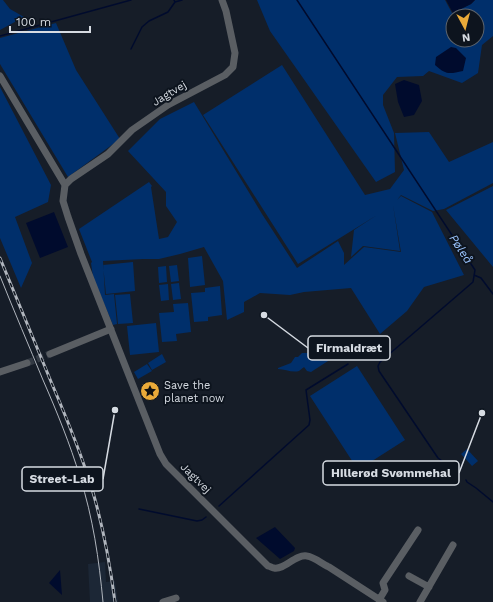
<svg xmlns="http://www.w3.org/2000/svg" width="493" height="602" font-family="'Work Sans',sans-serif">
<rect width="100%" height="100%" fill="#161d28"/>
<path fill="#1c2736" d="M105,562L106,582L115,581L118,602H90L88,564Z"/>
<path fill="#002f6b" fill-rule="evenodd" d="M0,0H3L10,9L24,17L0,30Z
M257,0H445L452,13L471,4L475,0H493V36L482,45L478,73L462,83L429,71L423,76L397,77L383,95V105L394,133L395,172L376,182L270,31ZM453,16H477V40H453Z
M56,23L76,70L120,139L68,177L0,64V38Z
M282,65L365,195L390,189L404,170L395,133L429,132L449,162L493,142V183L444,209L433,211L401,195L397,200L401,196L432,212L464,275L424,287L407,311L380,334L351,288L304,292L290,295L260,293L244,302V312L227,320L223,281L204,247L180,254L159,259H143L103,261L105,295L114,294L117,324L113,325L93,277L91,263L92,262L79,229L149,182L152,186L151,187L159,239L168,237L177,222L166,206V192L128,151L160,119L194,102L262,214L297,268L338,241L344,253V265L364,247L401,252L393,205L400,251L363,246L351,257L354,230L377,215L298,264L203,115Z
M0,87L51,185L48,202L15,217L32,263L21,288L0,238Z
M493,186V267L446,210Z
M202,256L205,285L190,287L188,258Z
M133,262L135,291L106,294L103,265Z
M177,265L179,281L171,282L169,266Z
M166,266L167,282L159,283L158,267Z
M179,283L181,299L173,300L171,284Z
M168,284L169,300L161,301L159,285Z
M220,286L222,315L208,317V321L194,322L191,293L205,292V288Z
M130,294L133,323L118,324L115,295Z
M188,303L191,332L176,334L177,341L162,342L159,313L174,312L173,304Z
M156,323L159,352L130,355L127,326Z
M322,349L328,361L311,372L307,371L304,367C304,367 299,371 299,371C292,373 285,369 278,369V368L291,363L295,357H298L302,353H309L313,355Z
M162,354L166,362L152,370L148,363Z
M147,364L152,371L138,379L134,372Z
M357,366L405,440L358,470L310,396Z
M467,449L478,461L472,466L461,454Z"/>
<path fill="#000b2d" d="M446,0H475L471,4L453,13Z
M451,47L456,48L466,58L463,71C449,74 446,75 435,65L436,57Z
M404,80L419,85L422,101L414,115L404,117L398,102L395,84Z
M54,212L68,247L40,258L26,223Z
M275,527L295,548L294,551L280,559L256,538Z
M60,570L62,595L49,583Z"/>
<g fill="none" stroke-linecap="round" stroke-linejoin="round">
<path stroke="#000b2d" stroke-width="1.5" d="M174,0L175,2L182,0
M297,0L475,270L473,282L380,362L378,366L379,371L438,458L458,473
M0,36L131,0
M131,49L142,27L149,21L168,12L175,2
M474,275L481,278L493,294
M466,480L467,482L476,488L493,502
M219,506L309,425L310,420L306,390L348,364
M139,509L197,521L202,520L206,517"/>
<path stroke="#333a44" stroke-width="7" stroke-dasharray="7 3.5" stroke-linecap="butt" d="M27,363L50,354"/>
<path stroke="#5a5e63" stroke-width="7" d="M0,76L65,185L63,201L68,217L81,254L160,454L166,464L268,566C269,566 273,568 274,568C285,570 295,554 307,556C314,557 321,563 327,566
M65,185L71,179L108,154L132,130L168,105L225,75L233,67L235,53L226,11L222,0
M50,354L111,329
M0,372L27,363
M329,567L383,602
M409,576L429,587
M379,600L385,590L383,583L418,530
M163,602L176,598
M420,602L453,545"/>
<path stroke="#b0b5bd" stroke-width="1" d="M0,276C14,311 29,346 43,380C57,412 70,444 80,477C93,518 99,559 103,602"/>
<defs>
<path id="rail" d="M0,258C17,300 35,342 52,384C67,419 81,453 92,489C103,526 110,564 115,602"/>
</defs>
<use href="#rail" stroke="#b0b5bd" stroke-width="3"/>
<use href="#rail" stroke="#0d141e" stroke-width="1.5" stroke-dasharray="4.5" stroke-linecap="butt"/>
</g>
<defs>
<symbol id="sight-disc" viewBox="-11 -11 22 22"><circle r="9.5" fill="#eaaa39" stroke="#0d141e"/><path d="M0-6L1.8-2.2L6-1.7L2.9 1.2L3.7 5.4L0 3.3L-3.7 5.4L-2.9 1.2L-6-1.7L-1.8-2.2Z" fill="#111"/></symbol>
</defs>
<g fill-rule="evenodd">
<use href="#sight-disc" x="139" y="380" width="22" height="22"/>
</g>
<g text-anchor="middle" stroke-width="4" stroke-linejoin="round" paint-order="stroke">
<g font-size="11" fill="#d6dbe2" stroke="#0d141e">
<text transform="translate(169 93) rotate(-31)" y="4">Jagtvej</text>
<text transform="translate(196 478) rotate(45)" y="4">Jagtvej</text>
</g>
<g font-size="11" fill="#d6dbe2" stroke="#0d141e" text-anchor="start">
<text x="164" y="389">Save the<tspan x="164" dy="13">planet now</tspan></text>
</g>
<g font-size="12" font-style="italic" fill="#9bc4fe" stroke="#0d141e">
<text transform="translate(461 249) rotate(57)" y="4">Pøleå</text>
</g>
</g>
<path fill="none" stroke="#d6dbe2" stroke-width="1.5" d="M264 315L308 348M482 413L459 473M115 410L103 479"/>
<g fill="#d6dbe2" stroke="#0d141e" stroke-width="1.5">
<circle cx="264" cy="315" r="4"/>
<circle cx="482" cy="413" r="4"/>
<circle cx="115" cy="410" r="4"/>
</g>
<g fill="#0d141e" stroke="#d6dbe2" stroke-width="1.5">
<rect x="308" y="336" width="82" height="24" rx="4"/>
<rect x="323" y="461" width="136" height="24" rx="4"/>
<rect x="22" y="467" width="81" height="24" rx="4"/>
</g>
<g font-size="12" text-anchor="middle" font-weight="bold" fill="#d6dbe2">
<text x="349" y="352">Firmaidræt</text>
<text x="391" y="477">Hillerød Svømmehal</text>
<text x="62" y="483">Street-Lab</text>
</g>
<g transform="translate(465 28) rotate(173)"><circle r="19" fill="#0d141e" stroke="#5d646c"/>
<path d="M0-3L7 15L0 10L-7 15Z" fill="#eaaa39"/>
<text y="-6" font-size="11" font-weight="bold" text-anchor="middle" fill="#d6dbe2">N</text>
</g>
<path d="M10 26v6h80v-6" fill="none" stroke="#d6dbe2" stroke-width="2"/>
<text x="16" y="26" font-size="12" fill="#d6dbe2" stroke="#0d141e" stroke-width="3" paint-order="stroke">100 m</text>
</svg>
